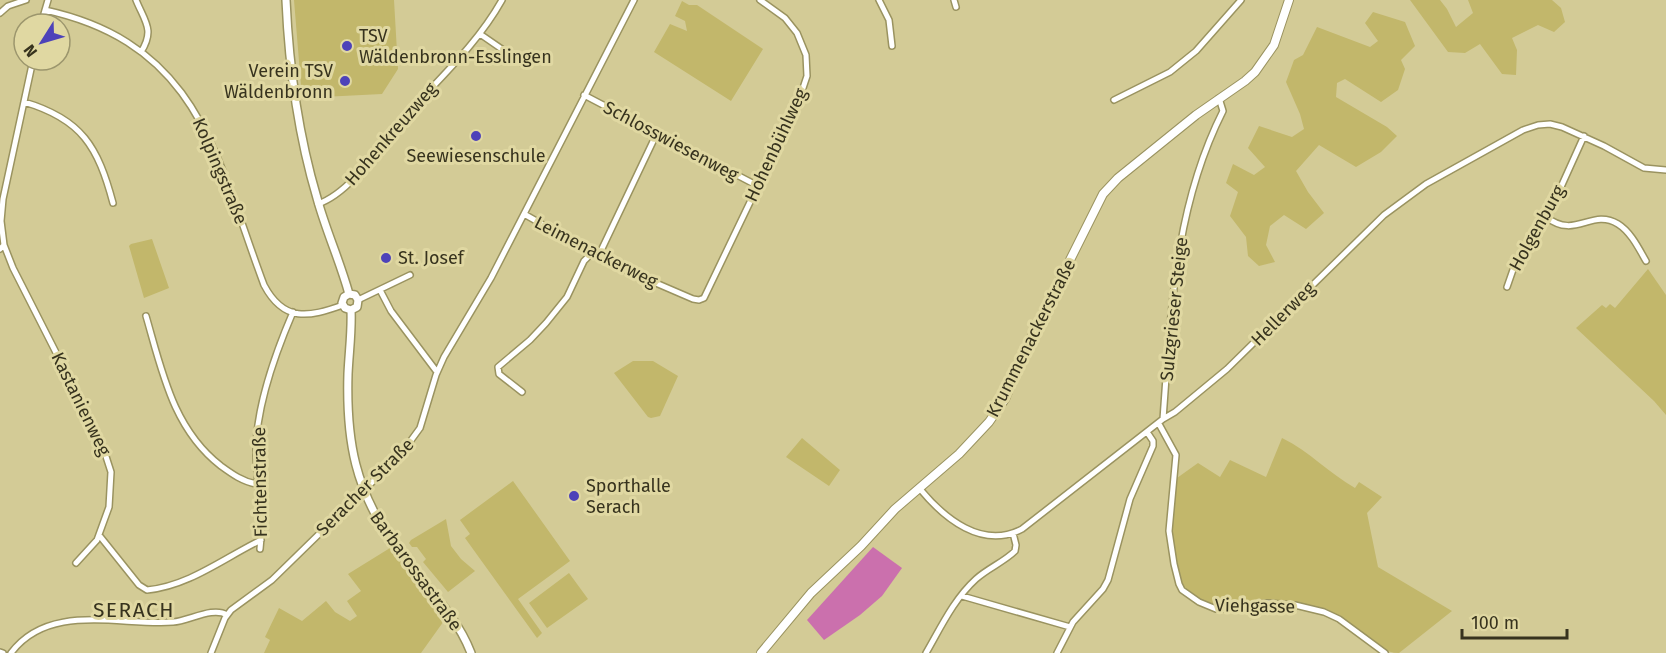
<svg xmlns="http://www.w3.org/2000/svg" width="1666" height="653" font-family="'Fira Sans',sans-serif">
<rect width="100%" height="100%" fill="#d3cb96"/>
<path fill="#c2b76b" d="M294,0H394L398,69L382,94L302,98Z
M1410,0H1440L1447,9L1456,27L1473,13L1468,0H1552L1561,8L1565,22L1554,32L1538,25L1512,38L1517,50L1516,75L1502,74L1480,44L1465,53L1448,52Z
M682,1L689,5H697L763,49L731,101L654,52L670,24L687,31L685,21L675,16Z
M1373,12L1405,22L1415,46L1401,60L1405,69L1398,90L1381,102L1345,79L1337,83L1336,97L1387,127L1397,136L1381,152L1356,167L1319,145L1296,171L1308,192L1324,213L1306,229L1284,215L1270,226L1266,245L1275,262L1259,266L1248,256L1246,237L1230,216L1238,192L1226,183L1233,164L1254,175L1265,167L1248,148L1259,126L1292,137L1304,129L1300,114L1286,82L1294,60L1303,55L1317,27L1370,47L1378,41L1365,23Z
M152,239L169,288L144,298L129,246L131,244Z
M1648,269L1666,295V415L1654,401L1576,328L1602,305L1606,308L1610,304L1615,308Z
M633,361H653L678,376L660,416L651,418L648,417L614,373Z
M802,438L840,470L829,486L786,457Z
M1282,438C1309,451 1330,474 1355,488L1359,482L1382,497L1367,513L1378,567L1452,611L1399,653C1372,653 1355,620 1330,612C1310,605 1284,599 1263,601C1249,602 1236,608 1222,607C1209,607 1190,598 1183,586C1169,563 1172,505 1177,478L1198,463L1220,477L1230,460L1266,477Z
M513,481L570,561L518,599L542,633L537,638L465,538L470,534L460,520Z
M446,519L451,546L461,559L475,571L448,592L423,562L426,559L417,547H412L409,543L411,540Z
M390,548L446,618L421,653H264L270,640L265,637L279,608L302,621L326,601L335,612L350,621L357,616L347,601L361,591L348,574Z
M569,573L588,599L547,628L529,603Z"/>
<path fill="#cb70ad" d="M873,547L902,568L882,596L860,615L824,640L807,620Z"/>
<g fill="none" stroke-linecap="round" stroke-linejoin="round">
<defs>
<path id="minor" d="M136,0C145,22 155,30 141,52
M879,0L889,20L892,46
M954,0L956,7
M45,10C200,44 216,157 264,285C284,323 309,317 343,305
M0,13L8,6L26,0
M41,24L48,0
M480,34L525,65
M584,95L758,186
M1114,100L1170,72L1196,51L1241,0
M24,102C82,119 98,147 113,203
M318,204C353,192 384,140 408,113C441,77 478,43 502,0
M524,214L614,265L693,299L699,300L704,298L776,148L802,91L807,76L806,55L797,33L785,18L760,0
M1546,217C1576,240 1591,208 1618,224C1631,232 1639,249 1646,261
M4,245L13,268L101,441L111,472L109,507L97,540L76,563
M0,249L4,245L1,221L3,199L33,60
M598,257L657,133
M1507,287L1515,264L1556,198L1584,136
M380,290L391,311L437,372
M358,300L410,275
M146,316C162,371 173,429 221,466C232,474 243,482 257,484
M522,392L499,374L498,367L530,340L546,323L567,297L584,261L592,253
M1163,419C1171,313 1174,208 1223,111L1219,98
M1159,424L1176,455L1169,531L1174,564L1179,584L1182,590L1199,602L1216,609H1230L1267,603L1295,605L1324,612L1339,619L1385,653
M920,489C944,518 982,550 1022,529L1163,419L1175,412L1227,369L1384,215L1426,184L1523,130L1538,125L1550,124L1562,127L1604,146L1644,168L1666,170
M99,535L139,585L147,590C189,586 224,558 261,540
M260,549C264,517 256,484 256,451C256,406 275,354 293,312
M962,596L1070,627
M0,652L3,653
M11,653C49,602 120,626 173,622C189,621 213,606 227,615
M211,653L225,618L231,610L272,580L401,454L420,428L436,375L444,357L491,278L634,0
M926,653C941,627 954,599 976,579C988,568 1004,562 1015,551L1016,545L1013,533
M1057,653L1073,622L1103,589L1108,580L1130,499L1153,446V441L1147,432"/>
<path id="tertiary" d="M286,0C289,67 298,134 317,198C326,231 340,261 349,294
M349,294L355,295L358,300L357,307L351,310
M349,294L344,297L342,303L345,308L351,310
M351,310C352,331 349,352 348,374C346,441 355,490 395,546C420,582 455,611 471,653"/>
<path id="secondary" d="M761,653L811,593L861,546L895,509L959,454L989,422L1005,399L1025,350L1103,194L1118,178L1196,115L1245,81L1255,72L1274,45L1289,0"/>
</defs>
<use href="#minor" stroke="#9a9360" stroke-width="8"/>
<use href="#tertiary" stroke="#9a9360" stroke-width="10"/>
<use href="#secondary" stroke="#9a9360" stroke-width="10"/>
<use href="#minor" stroke="#fff" stroke-width="5"/>
<use href="#tertiary" stroke="#fff" stroke-width="7"/>
<use href="#secondary" stroke="#fff" stroke-width="8"/>
</g>
<g fill="#4d42b9" stroke="#e0d8a2" stroke-width="2">
<circle cx="347" cy="46" r="6"/>
<circle cx="345" cy="81" r="6"/>
<circle cx="476" cy="136" r="6"/>
<circle cx="386" cy="258" r="6"/>
<circle cx="574" cy="496" r="6"/>
</g>
<g text-anchor="middle" stroke-width="6" stroke-linejoin="round" paint-order="stroke">
<g font-size="18" fill="#37331e" stroke="#e0d8a2" text-anchor="start">
<text x="359" y="42">TSV<tspan x="359" dy="21">Wäldenbronn-Esslingen</tspan></text>
<text x="333" y="77" text-anchor="end">Verein TSV<tspan x="333" dy="21">Wäldenbronn</tspan></text>
<text x="476" y="162" text-anchor="middle">Seewiesenschule</text>
<text x="398" y="264">St. Josef</text>
<text x="586" y="492">Sporthalle<tspan x="586" dy="21">Serach</tspan></text>
</g>
<g font-size="18" fill="#37331e" stroke="#e0d8a2">
<text transform="translate(391 134) rotate(-49)" y="6">Hohenkreuzweg</text>
<text transform="translate(671 141) rotate(28)" y="6">Schlosswiesenweg</text>
<text transform="translate(776 145) rotate(-65)" y="6">Hohenbühlweg</text>
<text transform="translate(220 171) rotate(67)" y="6">Kolpingstraße</text>
<text transform="translate(1537 228) rotate(-61)" y="6">Holgenburg</text>
<text transform="translate(596 252) rotate(27)" y="6">Leimenackerweg</text>
<text transform="translate(1174 309) rotate(-84)" y="6">Sulzgrieser Steige</text>
<text transform="translate(1283 314) rotate(-45)" y="6">Hellerweg</text>
<text transform="translate(1031 338) rotate(-63)" y="6">Krummenackerstraße</text>
<text transform="translate(81 404) rotate(64)" y="6">Kastanienweg</text>
<text transform="translate(260 482) rotate(-91)" y="6">Fichtenstraße</text>
<text transform="translate(365 487) rotate(-45)" y="6">Seracher Straße</text>
<text transform="translate(416 571) rotate(54)" y="6">Barbarossastraße</text>
<text transform="translate(1255 606) rotate(1)" y="6">Viehgasse</text>
</g>
<g font-size="21" letter-spacing="1.5" fill="#37331e" stroke="#e0d8a2">
<text x="134" y="617">SERACH</text>
</g>
</g>
<g transform="translate(42 42) rotate(233)"><circle r="28" fill="#e0d8a2" stroke="#9c966d" stroke-width="1.5"/>
<path d="M0-4.5L10 22L0 15L-10 22Z" fill="#4d42b9"/>
<text y="-9" font-size="16" font-weight="bold" text-anchor="middle" fill="#37331e">N</text>
</g>
<path d="M1462 629v9h105v-9" fill="none" stroke="#37331e" stroke-width="3"/>
<text x="1471" y="629" font-size="18" fill="#37331e" stroke="#e0d8a2" stroke-width="4.5" paint-order="stroke">100 m</text>
</svg>
